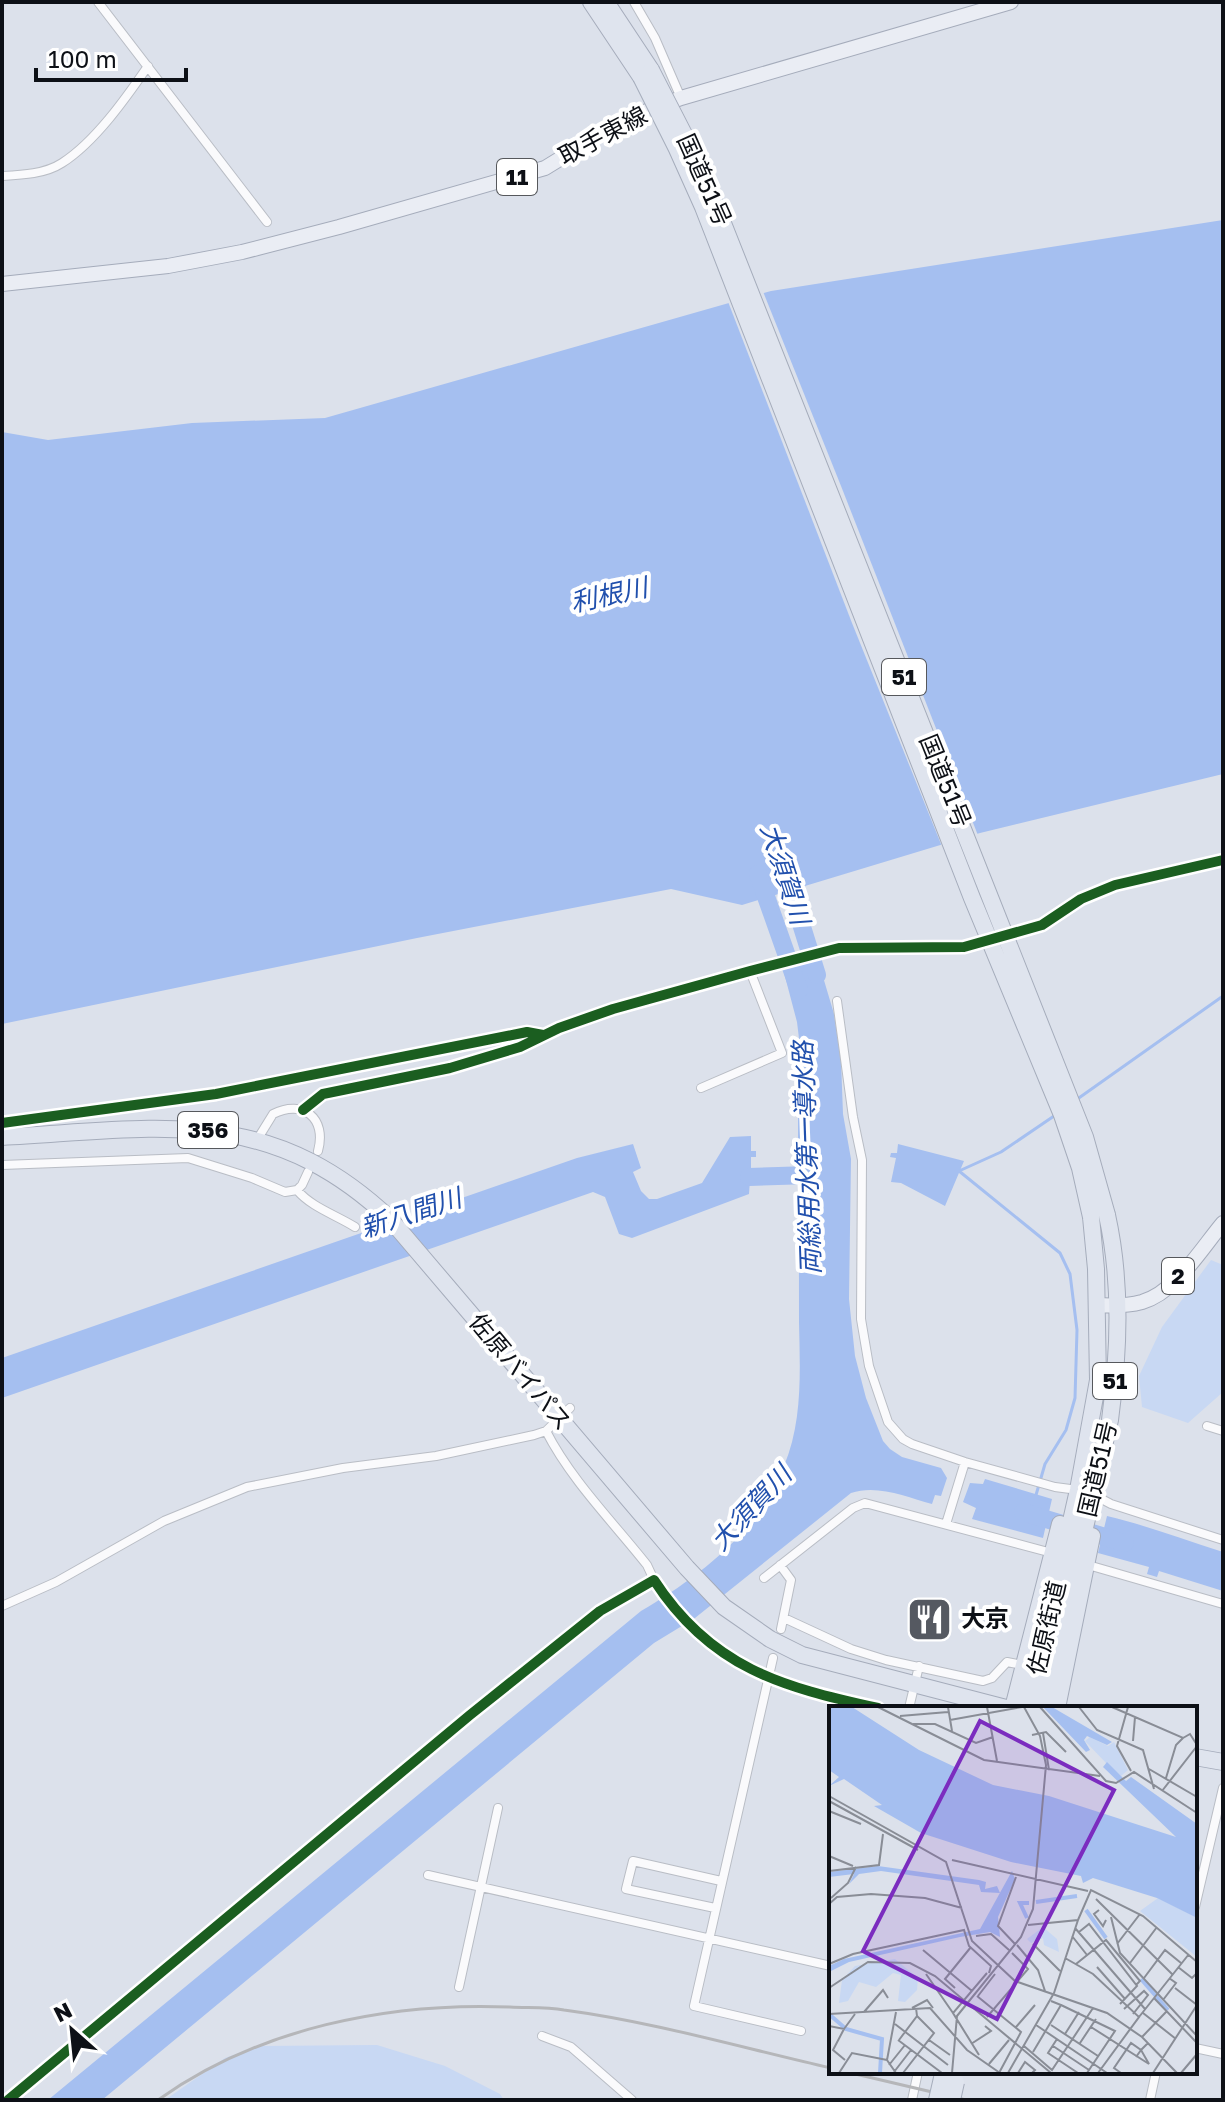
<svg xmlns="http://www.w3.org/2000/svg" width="1225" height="2102" font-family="'Golos Text','Noto Sans JP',sans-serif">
<rect width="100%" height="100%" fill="#dce1eb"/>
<path fill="#c8d8f3" d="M1211,1260L1223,1265V1392L1188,1423L1142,1407L1139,1376L1162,1327Z
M377,2045L445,2066L500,2094L504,2100H165L225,2058L260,2046Z"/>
<path fill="#a5bff0" d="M1223,220V774L980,833L742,905L671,889L417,938L2,1024V432L48,440L192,423L325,418L771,291Z
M818,960L834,1014L841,1061L843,1114L851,1159L849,1299L855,1356L866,1398L883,1441L890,1449L902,1457L941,1468L947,1478L941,1496L935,1495L932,1504C907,1497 877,1484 851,1493L695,1618L654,1643L102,2100H48L641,1611C699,1577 759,1531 784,1466C803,1421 800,1370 799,1322C799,1275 799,1228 798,1181H795L794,1172L798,1171V1102L804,1080L797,1022L783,969Z
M751,1136V1151H756V1157H751V1173L774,1172V1180H750L749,1194L632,1238L619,1234L605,1197L593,1192L2,1398V1358L577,1158L633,1144L641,1168L633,1172L641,1191L649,1199H657L702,1183L730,1137Z
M898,1144L964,1161L945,1206L901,1183L891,1182L896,1158L890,1157L891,1153H897Z
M985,1479L1052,1499L1043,1538L972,1519L976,1508L963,1502L970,1483L983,1484Z
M1107,1516C1146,1525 1184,1540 1223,1552V1591L1159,1571L1157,1577L1147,1574L1149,1567L1098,1553Z"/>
<path fill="#dce1eb" d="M762,289L841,486L979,838L943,849L852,623L727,299Z"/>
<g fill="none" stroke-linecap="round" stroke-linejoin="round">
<path stroke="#a5bff0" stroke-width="3" d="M1076,1100L1223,996
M1036,1495L1045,1464L1066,1430L1075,1398L1077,1330L1070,1274L1060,1253L959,1171L1001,1152L1057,1114"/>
<path stroke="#a5bff0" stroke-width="18" d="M784,869L817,975
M758,874L799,990
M749,1177L810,1175
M1023,1512L1125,1543"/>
<defs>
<path id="street" d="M98,2L267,222
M634,2L655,38L681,98
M2,176C22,175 45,174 62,163C95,142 126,98 148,66
M1003,936L1042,925L1081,899L1115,885L1223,860
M837,1001L853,1117L862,1160L861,1319L869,1366L888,1422L903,1439L912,1444L965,1462L1055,1487L1078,1490
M701,1088L782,1053L750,971
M303,1110L323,1094L450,1068L520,1047L559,1028L613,1009L824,951L853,946L959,948L990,940
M257,1140L273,1114C303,1099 327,1118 318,1151
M2,1165L188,1158L252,1178L285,1192L297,1190L302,1185L308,1172
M297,1190C311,1207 336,1215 355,1227
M1207,1426L1223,1431
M546,1431C571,1480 613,1522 647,1565L654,1580
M1092,1494L1111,1504L1223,1540
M946,1524L965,1462
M780,1565L791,1580L781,1629
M1088,1565L1223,1604
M764,1578L853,1508L865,1503L1052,1553
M2,1606L56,1582L164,1521L247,1487L343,1468L436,1456L534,1435L546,1431L570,1408
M784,1618L851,1649L886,1660L983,1681L992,1678L1007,1662L1023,1665
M773,1658L694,2006L801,2031
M909,1708L919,1666
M428,1875L831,1966
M1195,1907L1223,1788
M715,1908L626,1889L633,1861L721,1881
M459,1987L498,1808
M542,2036L571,2047L632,2100
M1195,2048L1223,2054
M8,2100L470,1715L600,1611L654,1580C711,1668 782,1687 878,1708
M912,2100L918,2072
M1150,2100L1156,2072"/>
<path id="primary" d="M2,284L168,266L242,252L339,227L545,168L623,120L681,98L1011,2
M1097,1305C1112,1306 1127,1306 1142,1302C1176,1292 1201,1249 1223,1223"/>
<path id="highway" d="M591,2L641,77
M606,2L651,70
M2,1137C156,1129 267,1103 390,1219L687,1568L724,1607L770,1639L802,1655L1006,1708
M1013,1708L1060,1524
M1029,1708L1078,1490L1098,1380L1096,1269L1091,1217
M1043,1708L1110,1420C1119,1352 1122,1283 1107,1215
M1057,1708L1092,1536
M1195,1757L1223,1762"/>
</defs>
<use href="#street" stroke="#b9bdc5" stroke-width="10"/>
<use href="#primary" stroke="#a5acbb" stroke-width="16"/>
<use href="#highway" stroke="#a5acbb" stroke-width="18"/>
<use href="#street" stroke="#fafafc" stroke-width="8"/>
<use href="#primary" stroke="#eaedf4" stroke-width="14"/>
<use href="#highway" stroke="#dfe4ee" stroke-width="16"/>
<path stroke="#b5b6b9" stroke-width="3" d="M847,2072L966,2100
M158,2100C259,2028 388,2002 510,2007C528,2008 546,2007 564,2010C654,2022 743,2048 831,2068"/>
<defs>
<path id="highway-bridge" d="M651,70L689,144L715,203L1085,1137L1107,1215
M641,77L677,149L703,207L972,898L1062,1115L1080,1168L1091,1217
M937,2100L942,2078
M952,2100L956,2082"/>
</defs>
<use href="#highway-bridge" stroke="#a5acbb" stroke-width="18" stroke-linecap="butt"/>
<use href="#highway-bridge" stroke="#dfe4ee" stroke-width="16"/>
<defs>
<path id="cycleway" d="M303,1110L323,1094L450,1068L520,1047L559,1028L613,1009L750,971L839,948L964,947L1042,925L1081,899L1115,885L1223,860
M2,1123L216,1094L527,1032L543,1035
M8,2100L470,1715L600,1611L654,1580C711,1668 782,1687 878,1708"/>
</defs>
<use href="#cycleway" stroke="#fff" stroke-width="15"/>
<use href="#cycleway" stroke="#1b5e20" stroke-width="10"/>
</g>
<defs>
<symbol id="restaurant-square" viewBox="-11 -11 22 22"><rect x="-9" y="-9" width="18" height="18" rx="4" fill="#555961" stroke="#fff"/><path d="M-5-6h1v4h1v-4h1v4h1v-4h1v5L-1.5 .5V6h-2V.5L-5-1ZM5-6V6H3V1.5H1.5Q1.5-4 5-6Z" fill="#fff"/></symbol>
</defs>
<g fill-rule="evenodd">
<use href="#restaurant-square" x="904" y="1594" width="51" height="51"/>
</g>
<g text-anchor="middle" stroke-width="8" stroke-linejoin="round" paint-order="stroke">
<g fill="#fff" stroke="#56585c" stroke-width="2">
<rect x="497" y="159" width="40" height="36" rx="6"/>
<rect x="882" y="659" width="44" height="36" rx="6"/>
<rect x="178" y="1112" width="60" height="36" rx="6"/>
<rect x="1162" y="1258" width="32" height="36" rx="6"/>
<rect x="1093" y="1363" width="44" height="36" rx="6"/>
</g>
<g font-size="22" font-weight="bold" fill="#0d1016">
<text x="517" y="185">11</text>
<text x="904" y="685">51</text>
<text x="208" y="1138">356</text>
<text x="1178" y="1284">2</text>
<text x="1115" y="1389">51</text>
</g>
<g font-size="24" fill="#0d1016" stroke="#fff">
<text transform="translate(603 136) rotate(-28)" y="8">取手東線</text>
<text transform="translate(704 180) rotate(66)" y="8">国道51号</text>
<text transform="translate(945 781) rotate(68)" y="8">国道51号</text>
<text transform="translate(520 1372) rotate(50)" y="8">佐原バイパス</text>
<text transform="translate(1098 1469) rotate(-77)" y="8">国道51号</text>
<text transform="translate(1047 1628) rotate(-77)" y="8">佐原街道</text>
</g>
<g font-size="24" font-weight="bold" fill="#0d1016" stroke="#fff" text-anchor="start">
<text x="961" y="1627">大京</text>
</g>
<g font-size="26" font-style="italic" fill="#2150ad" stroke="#fff">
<text transform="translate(609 595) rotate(-12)" y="9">利根川</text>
<text transform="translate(785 874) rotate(72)" y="9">大須賀川</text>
<text transform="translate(807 1158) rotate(-92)" y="9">両総用水第一導水路</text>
<text transform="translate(411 1213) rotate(-18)" y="9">新八間川</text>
<text transform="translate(751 1508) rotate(-47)" y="9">大須賀川</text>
</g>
</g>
<g transform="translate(829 1706)">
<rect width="368" height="368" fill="#dce1eb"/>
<path d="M261,31L279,40L285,36L299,64L292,70L277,57L256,35ZM329,192L368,212V251L311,205ZM214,221L228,233L230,246L215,239L214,232L202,237L198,233ZM66,253L89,272L88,284L76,296L69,295L72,269L64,267L47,281L30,276L19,295L10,297L13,274L26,260Z" fill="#c8d8f3"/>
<path d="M0,1H23L90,44L164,79L220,90L347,131L274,61L278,56L297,75L302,71L368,118V212L328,192L264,172L254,177L252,170L182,156L92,127L45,100L53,99L15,73L0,80L10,71L0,64ZM214,1H223L283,36L278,39L258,30L255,34L261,44L257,46ZM49,160L150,174L157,176L156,183L168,180L171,187L152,186L150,179L52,165L30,168L20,178L25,168L0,171V166ZM183,165L186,173L169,211L171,231L161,226L131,231L20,256L0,266V260L15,253L151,223Z" fill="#a5bff0"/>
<path fill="none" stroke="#a5bff0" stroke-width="4" d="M207,196L248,190M257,204L277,232M198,212L191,197H200M312,273L339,304M1,309L17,323L53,333L51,367"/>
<path fill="none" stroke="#898d96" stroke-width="2" d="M49,1L155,54L271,70M119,1L123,25M158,1L168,55M211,1L277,75L287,77L305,66L368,107M250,1L268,24L314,44L325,83M283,1L354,32L361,28L368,39M299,1L288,40L302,65M71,10L119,6M121,14L193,1M84,18H106L147,37L164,31M214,27L220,64M203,29L217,26L237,46M304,35L306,11M320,63L368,91M337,72L347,39L354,32M333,85L368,40M0,90L117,156L143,235L186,275L278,307L313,331L348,367M0,95L89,144M0,105L32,118M0,150L24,160M123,154L259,185M0,165L50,159L54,128M2,192L19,177L27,161M267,193L343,268M0,198L8,191L42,188L96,192L133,202M270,204L265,208L274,220L277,214M282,211L291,247L368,330M199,219L249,214L262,184L314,210L368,256M246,222L316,303M250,226L260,218L308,280L291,298M147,230L162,228L180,244M243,230L258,249M186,238L169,220L187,171M204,238L231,265M288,238L311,208M188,239L209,264L216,285M94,244L143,285M236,252L264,268L310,311L269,367M301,257L328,221M0,258L24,248L135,224L140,240L162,260L160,267M247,258L277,234L311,275L307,279M268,261L296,293M349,261L363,272L368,267M97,268L124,307M315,272L336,244L352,257M0,282L39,256L81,257L106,270L222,367M126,282L116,273L142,241M346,282L368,299M225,287L249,214M148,290L192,326L170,367M149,290L166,268M325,292L368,337M334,294L347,277L340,272M232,299L286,325L258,367M83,302L98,294L104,302M295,303L315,285L319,289L304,308M35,306L54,284L59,292M314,307L347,333M0,308L101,302L138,344L171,367M158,311L199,263L183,247M310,311L360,248M66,318L119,359M207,319L278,367M222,319L269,350M0,320L15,323L26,308M187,321L206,299M262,321L320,358L312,344L319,337M15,323L4,344L16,354M236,328L250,306M313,331L337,306M228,333L219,347L249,367M69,334L113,367M70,334L88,310L87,302M100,334L121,349M251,337L267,313M142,338L162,325L156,320M195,340L223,364L264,302M224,340L260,364M204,346L232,299L222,295M150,349L124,307L158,267M160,358L180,334M60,359L76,339M65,366L82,344M10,367L23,347L58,354M67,367L58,354L67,306M74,367L105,327L88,310M123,367L128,310L192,231L204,203L217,59L211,30L195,1M179,367L225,287M189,367L196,356L206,364L203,367M292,367L285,362L302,337L312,344L307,351M324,367L368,299M352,367L368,348"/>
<path fill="#7b2cbf" fill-opacity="0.15" stroke="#7b2cbf" stroke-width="4" d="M151,15L285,84L168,313L34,245Z"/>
<rect width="368" height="368" fill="none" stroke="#0d1016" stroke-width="4"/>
</g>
<rect width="1225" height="2102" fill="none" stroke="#0d1016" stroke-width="8"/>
<g transform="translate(72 2030) rotate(333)" stroke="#ffffff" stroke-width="6" paint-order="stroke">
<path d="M0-6L14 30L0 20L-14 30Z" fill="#0d1016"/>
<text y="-12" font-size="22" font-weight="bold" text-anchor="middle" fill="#0d1016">N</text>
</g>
<path d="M36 68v12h150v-12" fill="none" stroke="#0d1016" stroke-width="4"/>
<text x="48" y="68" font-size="24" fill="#0d1016" stroke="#ffffff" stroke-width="6" paint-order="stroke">100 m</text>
</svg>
